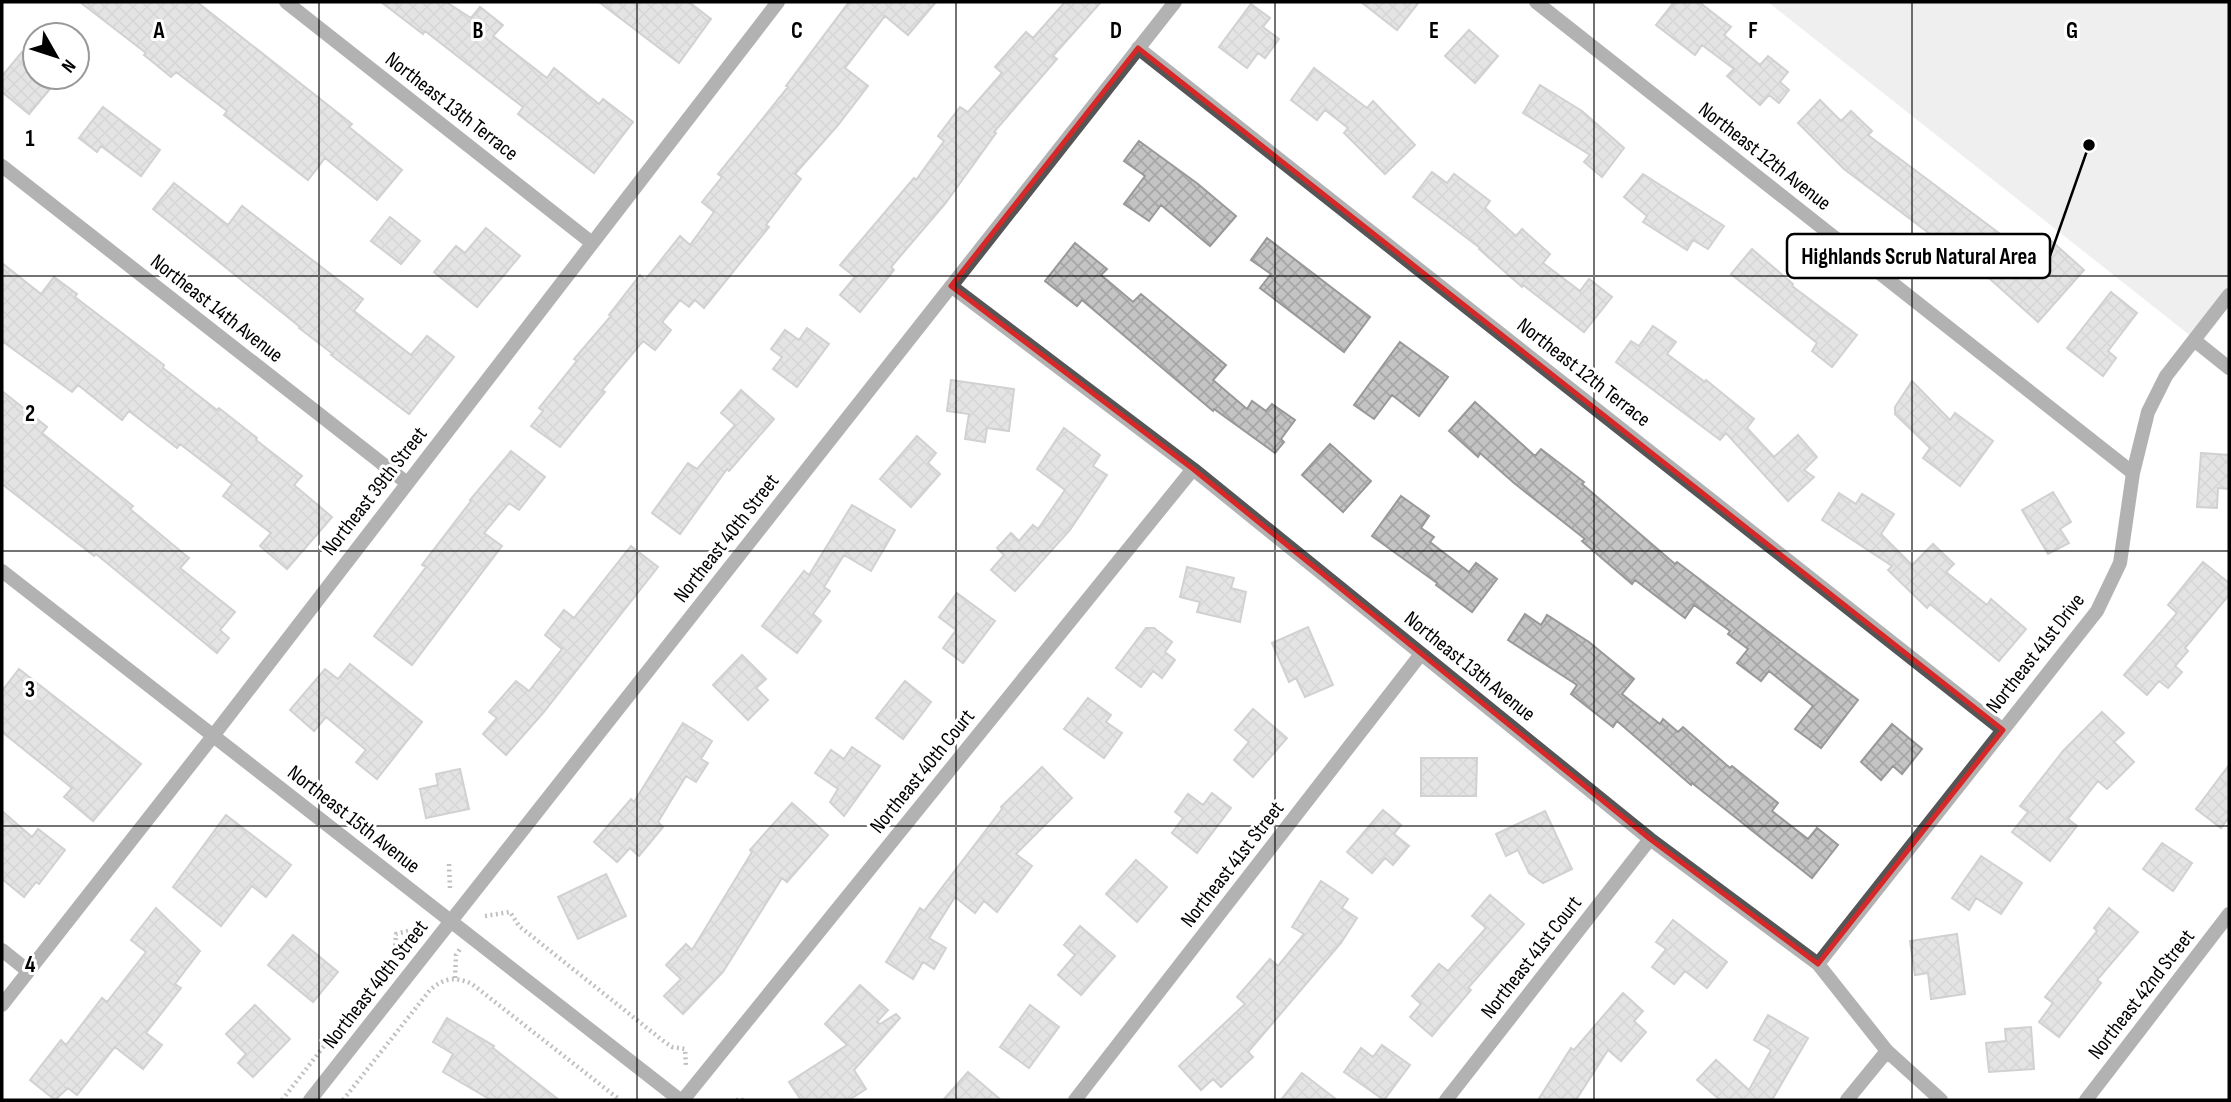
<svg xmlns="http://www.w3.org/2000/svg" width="2231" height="1102" font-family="'Sofia Sans Condensed',sans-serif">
<defs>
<pattern id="building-cross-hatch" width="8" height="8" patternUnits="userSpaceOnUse" patternTransform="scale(1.75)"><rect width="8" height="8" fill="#c4c4c4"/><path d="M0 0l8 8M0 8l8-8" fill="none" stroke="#a7a7a7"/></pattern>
</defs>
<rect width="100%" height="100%" fill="#fff"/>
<path fill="#dcdcdc" d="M1768,2H2229V289L2192,337Z"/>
<path fill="url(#building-cross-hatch)" stroke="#999" stroke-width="2" d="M80,2H197L352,124L349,127L402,170L377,200L325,158L308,180L224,115L227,111L176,72L171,77L144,55L146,53Z
M381,2H446L471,18L480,7L503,25L493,36L547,78L554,68L599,104L603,99L633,122L594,173L518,114L523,107L425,31L423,34Z
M599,2H689L711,19L679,63Z
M849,2H936L908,35L885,16L845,68L868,86L838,125L795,174L801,179L766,225L769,227L704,308L695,300L689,307L680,300L662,322L671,330L655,350L643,341L602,390L605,392L560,447L531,426L543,411L539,408L577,361L574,359L611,316L609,315L640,275L645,280L680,236L690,245L714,212L702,202L722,177L718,174L788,87L786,86Z
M1065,2H1101L1053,56L1057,59L994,132L996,133L945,204L891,267L894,270L860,312L840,295L855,277L840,265L914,178L916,180L944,141L938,136L960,107L968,112L1002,73L995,67L1026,32L1033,38Z
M1361,2H1419L1397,30Z
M1674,2H1699L1731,27L1724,35L1760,65L1768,56L1788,72L1780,82L1789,90L1779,103L1769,95L1760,105L1727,76L1734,69L1702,45L1695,55L1656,25Z
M1251,4L1270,18L1263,27L1279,39L1265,58L1258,53L1247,68L1219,47Z
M1469,30L1498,56L1475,83L1445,56Z
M22,52L35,62V77H60L29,114L2,92V76Z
M1314,68L1367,108L1373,101L1415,145L1385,174L1344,133L1348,128L1325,110L1317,120L1291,100Z
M1540,85L1582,111L1624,148L1602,177L1584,162L1590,155L1523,113Z
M1820,100L1841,121L1851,111L1872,131L1868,135L2031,257L2048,238L2084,270L2038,322L1980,270L1978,272L1933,239L1934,237L1844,169L1798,123Z
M103,107L160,150L141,176L101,146L97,152L79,138Z
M1139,141L1198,184L1236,216L1210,246L1161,205L1149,221L1124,204L1145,176L1124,161Z
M1432,172L1447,183L1454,174L1490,201L1485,208L1516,236L1522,229L1550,254L1543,263L1580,291L1589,279L1612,297L1584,332L1523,285L1522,287L1479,249L1480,248L1413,197Z
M1643,174L1724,226L1708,249L1693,240L1687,250L1643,222L1647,216L1624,197Z
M174,183L228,225L242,206L363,299L354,311L411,355L427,336L454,357L409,414L331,355L333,354L299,328L300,327L153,209Z
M390,217L420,241L401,264L371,241Z
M486,228L520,256L477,307L434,272L456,246L465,253Z
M1267,238L1370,317L1344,352L1260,288L1271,274L1251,260Z
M1075,243L1107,269L1101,275L1133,302L1141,294L1226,365L1213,380L1247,409L1252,401L1266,411L1272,404L1295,420L1281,439L1284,442L1275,453L1214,409L1213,411L1082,300L1077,306L1045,281Z
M1752,249L1793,284L1792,286L1857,335L1832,367L1812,351L1817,343L1731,274Z
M2,263L41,294L54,277L77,294L75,297L164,365L163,368L217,410L219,408L257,438L256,440L302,476L294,485L332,517L287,569L260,546L271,533L223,496L232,484L180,444L177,448L129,411L122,420L78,385L72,392L2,341Z
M2111,292L2137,313L2108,351L2116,358L2103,376L2067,348Z
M1653,326L1676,342L1667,354L1705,382L1706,380L1754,419L1747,428L1774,457L1798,435L1817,457L1804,470L1814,477L1788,501L1726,433L1720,440L1616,362L1631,341L1639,346Z
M807,328L829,344L797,387L773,369L782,357L771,349L785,330L799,340Z
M1400,342L1448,377L1419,416L1392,395L1374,419L1354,405Z
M951,380L1014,389L1009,431L987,428L985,442L965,439L969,414L947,411Z
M1912,381L1950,420L1955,413L1993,441L1960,486L1923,458L1930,448L1895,414V407Z
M741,390L774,419L729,471L727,469L680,534L652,513L688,463L697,469L735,425L721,413Z
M2,391L47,427L42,433L133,506L130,509L189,558L180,568L235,612L220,630L229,638L217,653L96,554L94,556L2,484Z
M1475,402L1535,456L1541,449L1584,482L1582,484L1675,564L1677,562L1858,700L1821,748L1795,729L1813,706L1769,671L1761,681L1737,663L1748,649L1728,634L1730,631L1694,605L1685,618L1635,580L1632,584L1582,541L1585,539L1514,483L1480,453L1478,457L1449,431Z
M1064,428L1100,455L1093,466L1107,475L1070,530L1015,591L991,570L1004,555L997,548L1011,533L1019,541L1033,525L1038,529L1065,490L1037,469Z
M917,436L936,453L928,463L940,474L911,507L880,479Z
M1330,444L1371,481L1343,512L1302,475Z
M511,451L545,477L519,510L509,503L484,533L502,546L412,665L374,636L426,567L422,565L471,501L470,500Z
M2201,453L2229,455V489L2218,488L2217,508L2197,507Z
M2053,492L2071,522L2060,529L2069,543L2048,554L2022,510Z
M1839,493L1856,504L1862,494L1894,514L1881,534L1912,565L1933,544L1954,564L1946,572L1987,605L1991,599L2026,629L1999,661L1930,604L1927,608L1888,570L1892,566L1822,520Z
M1401,496L1429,516L1421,528L1434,537L1430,542L1469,572L1476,563L1497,579L1472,612L1436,585L1437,583L1372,536Z
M852,505L895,530L871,571L844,555L824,587L830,591L813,614L821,621L797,653L762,626L804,571L809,575Z
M631,546L658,567L543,713L506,755L483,734L497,718L489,712L516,681L529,691L562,649L545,635L564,610L574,618Z
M2203,562L2229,583V595L2185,648L2188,651L2175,666L2182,672L2168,688L2159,681L2147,695L2124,675L2177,613L2168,605Z
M1187,567L1234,578L1231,588L1246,592L1240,622L1197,612L1200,602L1180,597Z
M957,593L995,621L963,663L943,648L956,630L939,617Z
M1525,614L1541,625L1547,615L1589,642L1634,679L1622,694L1660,724L1663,719L1678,732L1683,727L1730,768L1732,766L1778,803L1772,811L1808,839L1817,828L1838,845L1812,878L1692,783L1691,785L1617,721L1613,727L1571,694L1577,685L1508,640Z
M1308,627L1333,685L1305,697L1296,678L1289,682L1272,643Z
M1146,628H1154L1172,642L1165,652L1175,660L1162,678L1153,671L1141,687L1116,668Z
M742,655L766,679L756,688L768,700L748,720L713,685Z
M350,664L422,722L377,779L356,762L366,750L326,717L314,731L290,710L325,669L338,679Z
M19,669L141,764L93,821L64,797L72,788L2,732V691Z
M905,681L931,702L903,739L876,718Z
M1088,698L1111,715L1106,722L1122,733L1104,758L1064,729Z
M1253,709L1287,738L1253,777L1234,760L1249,742L1235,730Z
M2102,712L2124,733L2114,742L2134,762L2107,789L2098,781L2068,819L2077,826L2050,861L2012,832L2028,812L2020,806L2063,751Z
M683,723L712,741L701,759L708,763L696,782L686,776L658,822L663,827L639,856L630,848L617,862L594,842L631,799L634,802Z
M1892,724L1922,749L1902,774L1893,766L1881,780L1861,762Z
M852,747L880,766L844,816L830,802L838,789L815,773L831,750L844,759Z
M1421,758H1477L1476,796H1421Z
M2229,765V817L2221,828L2196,809Z
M1042,767L1072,798L1016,854L1032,866L997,912L984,901L975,913L955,897L929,938L946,948L934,969L923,962L913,979L886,962L920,908L924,911L1002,809L1001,807Z
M460,769L469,809L426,818L420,789L438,785L436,774Z
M1212,793L1231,808L1197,853L1172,833L1183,818L1175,812L1188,794L1203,805Z
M792,803L828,835L787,882L782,878L723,972L683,1014L664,996L681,979L666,965L686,944L692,950L752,852L750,850Z
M1383,810L1401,825L1394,834L1409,846L1393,865L1385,858L1372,873L1347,852Z
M2,811L32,837L38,829L65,850L39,884L36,882L24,897L2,879Z
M1545,811L1572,869L1543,883L1529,873L1518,850L1506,856L1496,834Z
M226,815L291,865L266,897L252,886L221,926L173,887Z
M2162,843L2192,863L2173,891L2143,869Z
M1981,856L2022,883L2001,914L1976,898L1969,910L1952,898Z
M1136,860L1167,887L1137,922L1106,894Z
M606,874L626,916L578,939L558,897Z
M1321,881L1348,899L1342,908L1357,918L1341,943L1248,1052L1253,1057L1221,1087L1213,1079L1201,1090L1179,1066L1245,1004L1237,997L1270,959L1278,966L1304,934L1292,927Z
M1490,895L1524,924L1468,988L1471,990L1432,1036L1410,1017L1421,1004L1412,996L1439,964L1448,971L1486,928L1472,916Z
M156,908L200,951L175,984L181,988L146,1033L162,1045L143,1069L115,1047L77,1095L68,1088L55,1100L30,1080L61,1040L66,1045L102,998L107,1002L146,952L131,940Z
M2109,908L2138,932L2097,980L2101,983L2059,1037L2039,1022L2053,1003L2045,997L2097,931L2094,928Z
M1673,920L1727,962L1707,988L1685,971L1674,984L1652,967L1666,949L1656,942Z
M1080,926L1115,956L1081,995L1058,975L1075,955L1064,945Z
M1957,934L1965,994L1931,999L1928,973L1915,975L1910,941Z
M293,935L338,972L313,1002L268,965Z
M860,985L888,1010L877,1022L880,1024L896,1014L900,1018L854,1070L866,1089L849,1100H801L789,1082L847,1045L825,1024Z
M1623,993L1643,1011L1634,1021L1646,1032L1621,1061L1608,1050L1576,1100H1538L1571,1048L1574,1050Z
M255,1005L290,1039L253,1077L238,1063L246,1054L226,1034Z
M1030,1005L1059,1027L1029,1068L1000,1047Z
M1768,1015L1808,1038L1772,1100H1720L1697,1080L1716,1060L1749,1090L1771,1050L1754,1040Z
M447,1018L494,1046L493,1048L559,1100H491L443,1072L453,1054L433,1042Z
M2031,1027L2034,1069L1989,1072L1986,1043L2006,1041L2005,1029Z
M1382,1045L1410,1065L1384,1100L1344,1072L1361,1048L1373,1057Z
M968,1072L1001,1100H943Z
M1302,1073L1337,1100H1281Z"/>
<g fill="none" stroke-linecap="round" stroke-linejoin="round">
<path stroke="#777" stroke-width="4.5" stroke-dasharray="2 3.5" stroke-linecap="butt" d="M449,864L450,889
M485,916L510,912L519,926L662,1040L672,1047L685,1049L686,1067
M455,978L456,955L460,949
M282,1100L388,964L395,949L396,934L419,928
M343,1100L430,990C444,978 455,976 472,984L620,1100
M736,1100H747"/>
<path stroke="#555" stroke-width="14" d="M286,2L592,243
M1536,2L2133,473
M1138,48L2003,730
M2,166L407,483
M951,286L1193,469L1650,839L1818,964L1887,1051L1941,1100
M2194,340L2229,368
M2,571L680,1100
M2,950L28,971
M1818,964L2097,611L2120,563L2133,473L2148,412L2166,376L2229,295
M2,1005L213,736L778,2
M310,1100L1175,2
M683,1100L1193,469
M1075,1100L1421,654
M1446,1100L1650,839
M1847,1100L1887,1051
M2086,1100L2229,914"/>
</g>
<path d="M0 0H2231V1102H0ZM1138,48L2003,730L1818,964L1650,839L1193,469L951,286Z" fill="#fff" fill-opacity=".55" fill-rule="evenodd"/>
<path fill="none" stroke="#d62828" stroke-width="5" stroke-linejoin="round" d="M1138,48L2003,730L1818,964L1650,839L1193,469L951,286Z"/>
<path fill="none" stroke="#000" stroke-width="2" stroke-opacity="0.55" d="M319,2V1100M637,2V1100M956,2V1100M1275,2V1100M1594,2V1100M1912,2V1100M2,276H2229M2,551H2229M2,826H2229"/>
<g text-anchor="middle" stroke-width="6" stroke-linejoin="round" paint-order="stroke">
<g font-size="21" fill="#000" stroke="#fff">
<text transform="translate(452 106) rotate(38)" y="7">Northeast 13th Terrace</text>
<text transform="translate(1765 156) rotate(38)" y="7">Northeast 12th Avenue</text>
<text transform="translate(217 308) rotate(38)" y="7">Northeast 14th Avenue</text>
<text transform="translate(1584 372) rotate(38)" y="7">Northeast 12th Terrace</text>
<text transform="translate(374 491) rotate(-52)" y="7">Northeast 39th Street</text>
<text transform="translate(726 538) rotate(-52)" y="7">Northeast 40th Street</text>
<text transform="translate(2035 653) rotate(-52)" y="7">Northeast 41st Drive</text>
<text transform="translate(1470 666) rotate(39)" y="7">Northeast 13th Avenue</text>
<text transform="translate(922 771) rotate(-51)" y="7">Northeast 40th Court</text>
<text transform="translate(354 819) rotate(38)" y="7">Northeast 15th Avenue</text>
<text transform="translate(1232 864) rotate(-52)" y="7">Northeast 41st Street</text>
<text transform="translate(1531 957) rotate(-52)" y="7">Northeast 41st Court</text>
<text transform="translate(375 984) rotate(-52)" y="7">Northeast 40th Street</text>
<text transform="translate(2141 994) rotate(-52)" y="7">Northeast 42nd Street</text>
</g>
</g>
<g font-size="23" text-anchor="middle" font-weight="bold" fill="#000" stroke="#fff" stroke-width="6" stroke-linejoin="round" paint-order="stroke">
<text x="159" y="38">A</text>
<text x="478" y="38">B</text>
<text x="797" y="38">C</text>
<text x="1116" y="38">D</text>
<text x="1434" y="38">E</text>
<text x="1753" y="38">F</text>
<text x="2072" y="38">G</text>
<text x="30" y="146">1</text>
<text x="30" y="421">2</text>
<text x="30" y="697">3</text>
<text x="30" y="972">4</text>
</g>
<path fill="none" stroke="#000" stroke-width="2.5" d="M2089 145L2050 256"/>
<circle fill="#000" stroke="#fff" stroke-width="2.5" cx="2089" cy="145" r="7"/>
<rect fill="#fff" stroke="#000" stroke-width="2.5" x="1787" y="234" width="263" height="44" rx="7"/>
<g font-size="23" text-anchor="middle" font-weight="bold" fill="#000">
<text x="1919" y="264">Highlands Scrub Natural Area</text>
</g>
<rect width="2231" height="1102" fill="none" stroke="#000000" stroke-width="7"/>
<g transform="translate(56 56) rotate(129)"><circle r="33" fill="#ffffff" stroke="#999999" stroke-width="2"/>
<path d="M0-5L12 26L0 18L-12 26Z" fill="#000000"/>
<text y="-10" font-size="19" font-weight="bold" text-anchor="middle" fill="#000000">N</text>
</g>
</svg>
